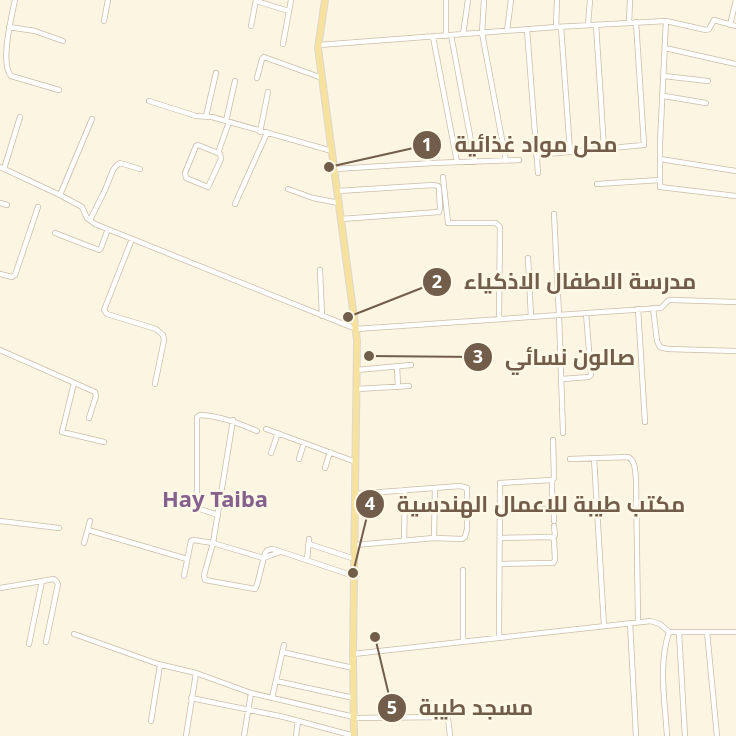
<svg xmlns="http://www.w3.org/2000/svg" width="736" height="736" font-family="'Noto Sans',Cairo,sans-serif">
<rect width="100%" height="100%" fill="#fbf5e2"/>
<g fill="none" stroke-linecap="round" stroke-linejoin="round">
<defs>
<path id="minor" d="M15,0C11,19 0,63 11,76L59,90
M446,0V36
M484,0L482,33L506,161
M256,1L289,11
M104,21L108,0
M666,21L706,30L709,29L714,20L736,26
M629,23L630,0
M588,25L590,0
M596,25L604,148
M730,25L736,0
M251,26L256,0
M9,27L35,31L63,41
M556,27L557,0
M561,27L570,151
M527,30L538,173
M507,31L511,0
M463,34L468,0
M451,35L475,162
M433,37L457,162
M283,44L291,0
M319,45L556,27L666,21L660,143V187L736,196
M665,48L736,64
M664,76L708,81
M257,78L262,59L264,57L322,78
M664,96L706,103
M149,101L196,116L212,117L332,151
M206,116L216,73
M226,121L235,81
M260,132L268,92
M218,153L198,145L196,146L185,173L186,178L208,187L209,185L221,159L220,154L218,153L229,122
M536,155L644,145L636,22
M660,159L736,171
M0,167L60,195L82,207L87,218L95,224L356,329L661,308L669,300H672L736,302
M4,169L20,117
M335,169L433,163L519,160
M443,177L448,223H496L500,227L499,319
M597,184L660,180
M288,189L313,198L339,203
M338,191L433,185L438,186L439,188L440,209L439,212L341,219
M60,195L92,119
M0,203L7,205
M235,204L267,133
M554,214L559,315L563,433
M90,220L105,190L113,170L116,166L120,163L140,169
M55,233L99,250L101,248L108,229
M132,239L104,310L107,314L156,329L163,335L164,340L155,384
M528,258L531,317
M320,270L322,316
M0,274L12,277L15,275L38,207
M653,308L657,341L660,347L668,349L736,351
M638,309L645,422
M0,350L95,392L96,396L89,418
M397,366L398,387
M357,370L411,365
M562,379L589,377L591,375L586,313
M74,383L62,432L104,442
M357,389L409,386
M233,420L213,543L204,575L205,580L255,589L257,585L265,553L268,550L273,549L354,576
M266,429L356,462
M271,453L278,433
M594,458L604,626
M299,459L304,443
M570,459L628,457C636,461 635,472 636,480L638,622
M325,468L330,452
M552,480L554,478L553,440
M553,508L554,511V521
M218,515L197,508V417L200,415C220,416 238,423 257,431
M0,521L59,528
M88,530L187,559
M434,538L435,488
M553,538L555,535L554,526
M404,541L405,490
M84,543L90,521
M309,544L355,559
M355,545L434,538L462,539L465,537L467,529V488L460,486L355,494
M307,560L309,539
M500,564L550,563H553L555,560L554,540L552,537L500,538
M184,576L191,541L193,540L213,543L263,558L272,555L280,552
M0,588L54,579L56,581L58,584L46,642
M630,623L636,736
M707,632L717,736
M679,633L685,736
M74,634L158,664L196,673L251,693L354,717
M499,638L500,483L552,480V509L500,512
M463,642V570
M29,644L42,581
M282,652L353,668
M353,654L651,621L660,624L669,632H736
M276,681L354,698
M191,698L284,717L354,736
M272,698L284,645
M354,718L445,717L448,718L450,736
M151,721L160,665
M186,736L196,673
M244,736L251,693
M296,736L298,721
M667,736C665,701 658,666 669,632"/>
<path id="major" d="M325,0L318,48L357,340L353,654L354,736"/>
</defs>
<use href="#minor" stroke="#cbbda9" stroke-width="6"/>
<use href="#major" stroke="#ddd8d4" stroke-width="8"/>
<use href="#minor" stroke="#fff" stroke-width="4.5"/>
<use href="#major" stroke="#f6e29d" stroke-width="6"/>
</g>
<g text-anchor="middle" stroke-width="5" stroke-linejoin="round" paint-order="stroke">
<g font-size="22" font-weight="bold" fill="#85628d" stroke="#fef8e7">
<text x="215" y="507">Hay Taiba</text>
</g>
</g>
<path fill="none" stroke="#715d4a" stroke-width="2" d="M329 167L427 145M348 317L437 282M369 356L478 357M353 573L370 504M375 637L392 708"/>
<g fill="#715d4a" stroke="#fef8e7" stroke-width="2">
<circle cx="329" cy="167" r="6"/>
<circle cx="348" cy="317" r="6"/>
<circle cx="369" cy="356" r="6"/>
<circle cx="353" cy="573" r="6"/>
<circle cx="375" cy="637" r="6"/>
<circle cx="427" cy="145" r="15"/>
<circle cx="437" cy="282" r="15"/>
<circle cx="478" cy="357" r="15"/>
<circle cx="370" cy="504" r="15"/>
<circle cx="392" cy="708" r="15"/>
</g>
<g font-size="18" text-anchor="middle" font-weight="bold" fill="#fff">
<text x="427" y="151">1</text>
<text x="437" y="288">2</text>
<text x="478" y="363">3</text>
<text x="370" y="510">4</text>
<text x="392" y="714">5</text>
</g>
<g font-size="22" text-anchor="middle" font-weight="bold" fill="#715d4a" stroke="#fef8e7" stroke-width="5" stroke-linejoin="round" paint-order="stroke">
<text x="536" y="152">محل مواد غذائية</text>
<text x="580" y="289">مدرسة الاطفال الاذكياء</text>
<text x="570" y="365">صالون نسائي</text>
<text x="541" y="512">مكتب طيبة للاعمال الهندسية</text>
<text x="476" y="715">مسجد طيبة</text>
</g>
</svg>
